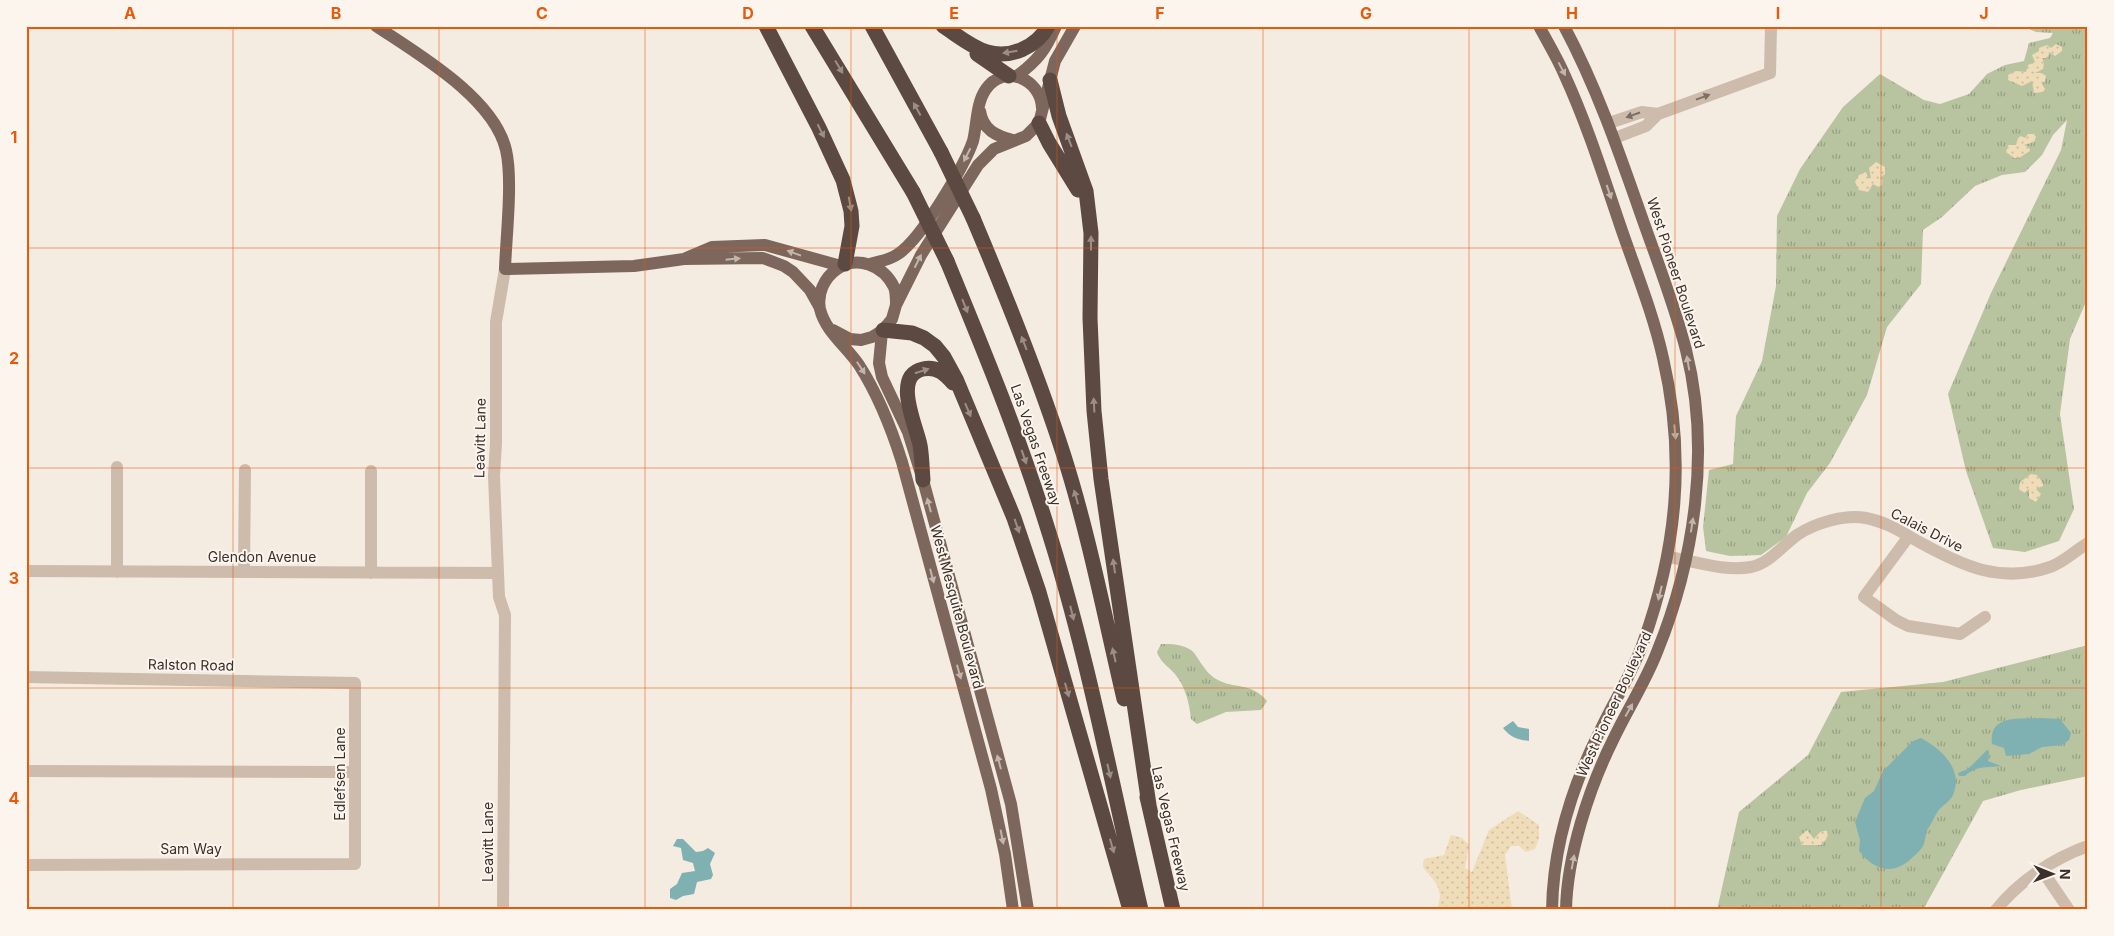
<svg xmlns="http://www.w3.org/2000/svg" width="2114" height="936" font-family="Inter,sans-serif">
<defs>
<pattern id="grass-tufts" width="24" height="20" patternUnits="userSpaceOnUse" patternTransform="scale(1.25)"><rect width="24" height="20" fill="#b8c4a0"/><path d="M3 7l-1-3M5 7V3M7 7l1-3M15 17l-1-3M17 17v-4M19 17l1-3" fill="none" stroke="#97a083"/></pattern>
<pattern id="sand-dots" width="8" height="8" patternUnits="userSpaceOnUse" patternTransform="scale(1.25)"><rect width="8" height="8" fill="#efdcb8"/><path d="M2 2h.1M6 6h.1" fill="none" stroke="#cebd9e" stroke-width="1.8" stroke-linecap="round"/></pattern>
</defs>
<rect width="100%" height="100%" fill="#f4ebe1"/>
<path fill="url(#grass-tufts)" d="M2022,26H2088V297L2070,339L2060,414L2074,509L2059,541L2025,552L1993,548L1966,471L1948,394L1991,293L2061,150L2067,120L2053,135L2042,155L2025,172L2002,175L1975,186L1942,217L1923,230L1921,284L1887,327L1867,395L1830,463L1807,493L1786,537L1761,555L1730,556L1706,551L1703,527L1709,470L1733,464L1736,416L1762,361L1776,286L1777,216L1800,169L1843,107L1880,74L1924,100L1940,104L1969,94L1987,74L2005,65L2024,61L2029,43L2050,38L2053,33L2036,32Z
M1161,644C1172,644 1181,644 1191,650C1197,654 1203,671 1216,679C1235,690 1250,681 1267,701L1261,710L1226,712L1197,724L1191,719C1189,702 1186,688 1175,674C1168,666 1160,662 1157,652Z
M2088,645V776L2021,790L1983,801L1923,910H1717L1739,812L1808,755L1841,692L1943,682Z"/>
<path fill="url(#sand-dots)" d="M2056,44L2062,47V51L2055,56L2049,52L2048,58H2042L2044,63L2043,69L2035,73H2042L2046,76L2045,81L2042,84L2045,89L2043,92L2034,93L2032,81L2022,86L2008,80V75L2016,71L2026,72L2028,65L2035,62L2032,55L2039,51V48L2047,45L2051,48Z
M2028,134H2034L2036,137L2034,142L2024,145L2029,147L2030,151L2019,158H2014L2006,152L2008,145H2016L2018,138L2021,136L2025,138Z
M1876,162L1885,167V174L1880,178L1883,181L1882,185L1878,187L1873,184L1868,192L1859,190L1855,182L1859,175L1866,172L1868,178H1871L1869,168Z
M2031,474L2037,475L2043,483V486L2036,489L2041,494L2036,502L2029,498V489L2024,493L2019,489L2020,482Z
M1518,811L1539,825V839L1535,849L1526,852L1519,846H1511L1505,855L1512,910H1437C1445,888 1435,883 1423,867L1424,859L1444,855L1451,835L1462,838L1469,845L1465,868L1472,872L1489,830Z
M1807,830L1814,839C1818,835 1820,830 1827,831L1828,837L1821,845H1802L1799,837Z"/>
<path fill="#7fb0b2" d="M2042,718L2060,719L2071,733L2069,740L2062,745L2042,747L2029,754L2006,756L2004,748L1992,744C1988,714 2020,719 2042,718Z
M1513,721L1518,727L1529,729V741C1518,740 1510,737 1503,728Z
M1921,738C1941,749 1964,769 1953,795C1950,802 1942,805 1938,811C1934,817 1932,823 1929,827C1925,832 1926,840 1923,846C1921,850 1917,853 1913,857C1894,876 1875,871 1859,851L1860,840L1855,822L1865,798L1874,791L1883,771L1913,741Z
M1987,750L1989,751L1988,761L2001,766C1986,768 1977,765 1965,776H1959L1958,773L1968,769Z
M677,839H683L696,852L703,851L708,848L715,853L710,864L713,875L711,879L697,882L694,894L683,896L676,900L670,898V889L677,884L682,873L695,871L693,863L683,860L681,848L673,846Z"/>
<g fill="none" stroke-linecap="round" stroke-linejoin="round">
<path stroke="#cdbbac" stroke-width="12" d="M1609,123L1642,112L1658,114
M1615,138L1646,126L1658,114L1770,73L1771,26
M1909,536L1864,597L1896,620L1908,626L1960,634L1985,617
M1669,557C1694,561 1725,572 1751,567C1770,563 1783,545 1797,535C1815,523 1845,514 1866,518C1887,522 1903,533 1921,543C1963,566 2001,584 2050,567C2063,563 2076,550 2088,543
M26,571L498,573
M117,572V467
M244,572L245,470
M371,573V471
M26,677L355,683V864L26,865
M26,771L355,772
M2042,870L2069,910
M503,910L505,615L499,597L494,476L496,443V322L505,269
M1996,910C2019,881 2054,858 2088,846"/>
<path stroke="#7d675c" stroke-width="12" d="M376,26C418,54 494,98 506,150C513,180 506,237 505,269L634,266L684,259L763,258L784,266L793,272L810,290L819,306
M1539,26C1548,43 1558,59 1565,76C1587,124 1603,175 1620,225C1635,269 1653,313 1663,358C1686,457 1677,548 1643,643C1632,674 1614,701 1600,731C1572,786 1553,848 1552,910
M1564,26C1596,86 1618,149 1640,212C1656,258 1674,303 1686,350C1711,449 1695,559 1657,652C1645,683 1627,710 1613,740C1589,788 1567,856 1566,910
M1017,76C1038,60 1045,51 1056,26
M980,111C983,130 996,136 1013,140
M686,258L712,247L765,245L841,266
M870,264C880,261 890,260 898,254C921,239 964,167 973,141C977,125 976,103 986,89C1004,63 1041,79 1042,108
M896,305C896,299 896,292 894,287C883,265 857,255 837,269C824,278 817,294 820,309C825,331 847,347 859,365C879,396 891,427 902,462L991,789L1005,854L1013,910
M833,330L850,339L861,340L872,337L883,330L892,319L896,305L921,255L978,165L994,149L1026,136L1039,123L1055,61L1075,26
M882,332L879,363L882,377L908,432L923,480L1011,804L1028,910"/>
<path stroke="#5c4a42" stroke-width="15" d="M766,26L819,128L843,180L851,211L852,226L845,264
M812,26L913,192
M872,26L941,152
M943,26C957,35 971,47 987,52C1010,59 1037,47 1048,26
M977,54L1009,76
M1050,80L1059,116L1086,191L1091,233L1090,318L1094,411L1101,479L1149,805
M1039,123L1049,143L1078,190
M973,218C1006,296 1038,375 1064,456C1089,535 1105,618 1124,699
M947,261C982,346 1017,431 1045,520C1086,647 1111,780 1141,910
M883,330L912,333L924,338L935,346L944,357L956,379L1014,518L1039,592L1130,910
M923,480C922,468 922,456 920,445C916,425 892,376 923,369C937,366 945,374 953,383
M1147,797L1173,910"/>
<path stroke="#5c4a42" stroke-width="15" d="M941,152L973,218
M913,192L947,261"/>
</g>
<defs><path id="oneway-solid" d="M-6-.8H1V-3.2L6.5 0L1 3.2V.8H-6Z" transform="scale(1.25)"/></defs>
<g fill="#9c8e87">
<use href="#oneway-solid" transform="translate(1010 52) rotate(171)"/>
<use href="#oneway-solid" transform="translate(839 67) rotate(59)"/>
<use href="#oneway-solid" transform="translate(917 109) rotate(-119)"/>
<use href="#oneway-solid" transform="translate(821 131) rotate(63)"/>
<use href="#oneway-solid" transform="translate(1069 140) rotate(-111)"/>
<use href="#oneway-solid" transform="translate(850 204) rotate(80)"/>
<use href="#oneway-solid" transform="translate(1091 243) rotate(-90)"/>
<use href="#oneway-solid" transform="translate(965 306) rotate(68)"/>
<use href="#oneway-solid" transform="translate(1024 343) rotate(-111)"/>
<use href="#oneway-solid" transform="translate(922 371) rotate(-17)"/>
<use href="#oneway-solid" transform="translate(1094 405) rotate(-93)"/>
<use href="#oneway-solid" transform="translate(968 410) rotate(67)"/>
<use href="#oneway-solid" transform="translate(1024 457) rotate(71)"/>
<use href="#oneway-solid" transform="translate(1076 497) rotate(-106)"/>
<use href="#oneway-solid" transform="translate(1017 526) rotate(71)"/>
<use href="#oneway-solid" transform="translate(1114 566) rotate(-98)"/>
<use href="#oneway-solid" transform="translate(1072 613) rotate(76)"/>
<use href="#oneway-solid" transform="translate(1114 655) rotate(-103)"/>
<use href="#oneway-solid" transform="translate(1067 690) rotate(74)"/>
<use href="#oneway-solid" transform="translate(1109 771) rotate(77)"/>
<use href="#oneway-solid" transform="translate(1112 846) rotate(74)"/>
</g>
<g fill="#c2b5ac">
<use href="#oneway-solid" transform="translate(1562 69) rotate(62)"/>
<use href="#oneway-solid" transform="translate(967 155) rotate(117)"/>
<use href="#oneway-solid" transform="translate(1609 192) rotate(71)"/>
<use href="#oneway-solid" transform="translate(794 253) rotate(-160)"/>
<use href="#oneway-solid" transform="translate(733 259) rotate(-6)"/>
<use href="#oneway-solid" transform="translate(918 261) rotate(-63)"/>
<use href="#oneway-solid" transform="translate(1688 363) rotate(-100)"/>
<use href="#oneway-solid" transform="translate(861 368) rotate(57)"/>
<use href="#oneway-solid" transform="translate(1675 432) rotate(85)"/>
<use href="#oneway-solid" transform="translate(929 505) rotate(-105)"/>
<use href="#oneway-solid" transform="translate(1692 525) rotate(-81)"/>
<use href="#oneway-solid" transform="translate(932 576) rotate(75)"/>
<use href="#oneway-solid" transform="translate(1660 593) rotate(104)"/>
<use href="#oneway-solid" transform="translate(959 672) rotate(74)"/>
<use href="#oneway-solid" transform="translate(1629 710) rotate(-61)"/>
<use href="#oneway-solid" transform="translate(999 762) rotate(-105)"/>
<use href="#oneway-solid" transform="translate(1002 837) rotate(79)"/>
<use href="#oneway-solid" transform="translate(1573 862) rotate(-80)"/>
</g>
<g fill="#7d6f65">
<use href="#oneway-solid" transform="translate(1703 97) rotate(-20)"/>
<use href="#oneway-solid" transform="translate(1633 115) rotate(161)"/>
</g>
<path fill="none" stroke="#e8590c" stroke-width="1" stroke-opacity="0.55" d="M233,26V910M439,26V910M645,26V910M851,26V910M1057,26V910M1263,26V910M1469,26V910M1675,26V910M1881,26V910M26,248H2088M26,468H2088M26,688H2088"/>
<g text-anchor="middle" stroke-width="4" stroke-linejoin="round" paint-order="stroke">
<g font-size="14" fill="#3b302b" stroke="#fbf5ee">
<text transform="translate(1676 273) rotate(72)" y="5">West Pioneer Boulevard</text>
<text transform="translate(480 438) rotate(-89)" y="5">Leavitt Lane</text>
<text transform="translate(1036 445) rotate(71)" y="5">Las Vegas Freeway</text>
<text transform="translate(1927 530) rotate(27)" y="5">Calais Drive</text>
<text x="262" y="562">Glendon Avenue</text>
<text transform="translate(957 607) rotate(75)" y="5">West Mesquite Boulevard</text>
<text transform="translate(191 665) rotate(1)" y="5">Ralston Road</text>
<text transform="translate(1614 704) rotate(-65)" y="5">West Pioneer Boulevard</text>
<text transform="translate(340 774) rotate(-90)" y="5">Edlefsen Lane</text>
<text transform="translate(1171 829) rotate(77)" y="5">Las Vegas Freeway</text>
<text transform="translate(488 842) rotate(-90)" y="5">Leavitt Lane</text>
<text x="191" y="854">Sam Way</text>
</g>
</g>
<rect width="2114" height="936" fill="none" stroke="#fbf5ee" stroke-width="55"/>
<g transform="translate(2052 874) rotate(91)" stroke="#fbf5ee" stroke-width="4" paint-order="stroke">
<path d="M0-4L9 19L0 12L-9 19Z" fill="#3b302b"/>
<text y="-8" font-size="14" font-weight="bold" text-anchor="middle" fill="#3b302b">N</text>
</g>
<rect x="28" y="28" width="2058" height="880" fill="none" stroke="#e8590c" stroke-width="2"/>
<g font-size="16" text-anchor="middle" font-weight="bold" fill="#e8590c">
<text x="130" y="19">A</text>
<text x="336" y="19">B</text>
<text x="542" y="19">C</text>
<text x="748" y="19">D</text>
<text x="954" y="19">E</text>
<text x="1160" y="19">F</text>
<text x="1366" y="19">G</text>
<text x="1572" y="19">H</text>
<text x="1778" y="19">I</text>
<text x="1984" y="19">J</text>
<text x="14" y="143">1</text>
<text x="14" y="364">2</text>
<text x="14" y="584">3</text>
<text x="14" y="804">4</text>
</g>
</svg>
